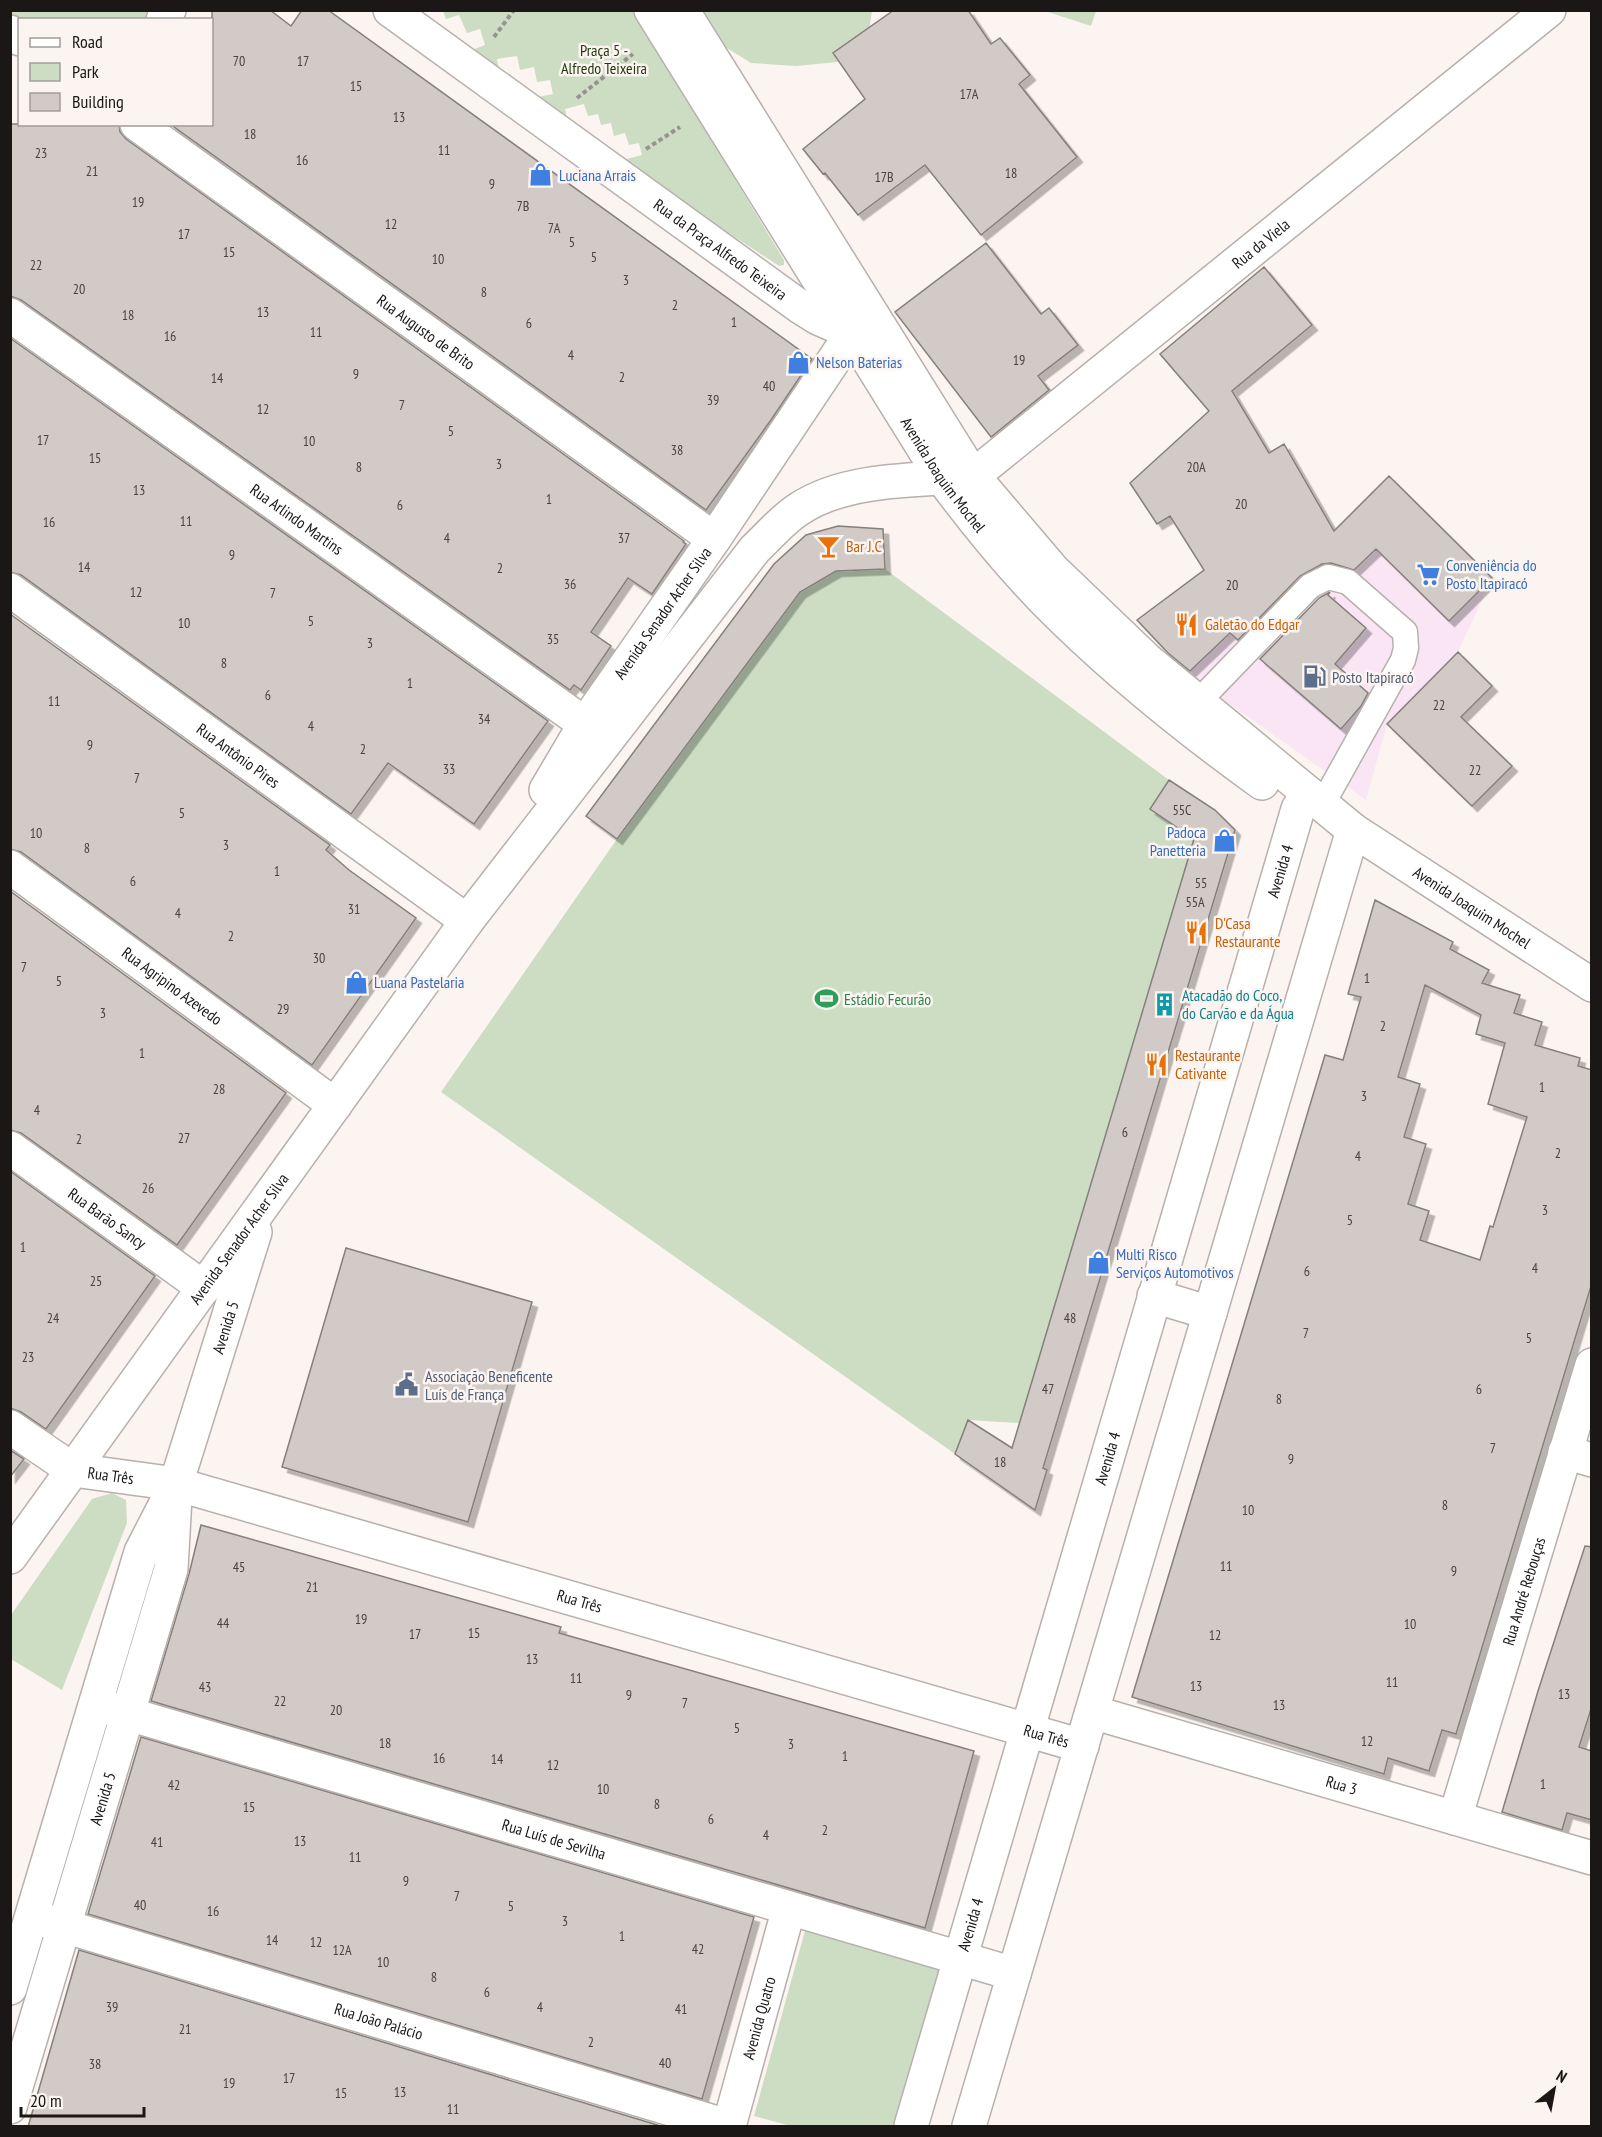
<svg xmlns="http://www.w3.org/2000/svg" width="1602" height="2137" font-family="'PT Sans Narrow',sans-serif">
<defs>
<filter id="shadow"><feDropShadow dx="5.5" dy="5.5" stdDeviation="0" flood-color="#0004"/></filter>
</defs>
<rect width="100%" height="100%" fill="#fcf4f0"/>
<path fill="#f9e5f4" d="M1389,476L1492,578L1458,652L1387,724L1366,800L1187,674L1317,550L1327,538Z"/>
<path fill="#ccddc4" d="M11,11H152L145,19L11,20Z
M443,11H633L784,260V265L779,266L619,161L642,155L639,143L629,145L625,133L614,136L611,123L601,125L598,114L588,116L584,104L565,109L568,124L533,98L553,94L550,80L537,82L534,67L520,70L517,56L497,59L500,75L467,52L485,45L480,29L467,33L459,15L446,19Z
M697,11H872L869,31L837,62L796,66L751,63L714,40Z
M1045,11H1096L1091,26Z
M885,569L1169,780L1150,809L1195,840L1019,1423L968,1420L955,1454L441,1092L617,839L800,592L836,571Z
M112,1493L126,1500L127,1523L62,1690L11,1659V1615L92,1499Z
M806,1927L947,1966L903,2126H791L754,2116Z"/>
<path fill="#d1cac6" stroke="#867f7b" stroke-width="1.5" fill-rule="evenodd" filter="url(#shadow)" d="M212,10H270L291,26L302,10H328L812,359L771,420L706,510L170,124H212Z
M894,10H968L991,44L1000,38L1030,75L1019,84L1077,157L981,235L925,165L858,215L825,173L823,174L803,149L865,99L833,53Z
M10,124H119L120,132L126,139L684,541L683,542L686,544L652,594L628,578L591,632L611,646L581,690L574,685L570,690L21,300L10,296Z
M986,243L1041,314L1049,308L1078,345L1038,376L1049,390L991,437L895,312Z
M1264,267L1312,325L1232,391L1269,453L1284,444L1334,531L1389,476L1492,578L1449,621L1376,549L1354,570L1331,563L1322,564L1300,576L1238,640L1230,633L1190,671L1168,653L1137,620L1204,570L1170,516L1157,524L1130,483L1209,411L1160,354Z
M10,338L548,721L474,824L388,763L351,814L21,575L10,572Z
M838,526L883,529L885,569L836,571L800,592L617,839L586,816L774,564L806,535Z
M1330,592L1328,595L1366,628L1335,664L1368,693L1361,706L1341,729L1260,659L1319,598Z
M10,614L330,845L326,850L349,870L416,918L312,1065L21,852L10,849Z
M1458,652L1492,686L1461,717L1512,766L1472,806L1387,724Z
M1169,780L1215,810L1235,830L1043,1468L1047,1470L1035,1510L955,1454L968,1420L1012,1448L1194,839L1150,809Z
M10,891L286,1093L177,1245L21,1133L10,1130Z
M1375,900L1453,942L1450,949L1489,970L1482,983L1520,995L1514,1013L1542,1022L1535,1045L1580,1058L1578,1066L1592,1070V1283L1580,1322L1456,1734L1442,1730L1429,1771L1388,1758L1384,1774L1132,1697L1325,1055L1343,1060L1361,997L1348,994ZM1425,985L1481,1015L1476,1034L1505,1043L1488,1104L1527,1117L1493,1227L1490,1226L1480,1260L1420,1240L1429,1211L1408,1204L1426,1144L1404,1137L1420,1084L1398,1077Z
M10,1171L155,1276L46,1429L21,1412L10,1408Z
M346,1248L532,1302L468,1522L282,1467Z
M10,1450L24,1459L10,1477Z
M201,1525L561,1627L559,1633L974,1751L925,1928L151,1701L189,1574Z
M1585,1546L1592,1547V1706L1579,1747L1592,1751V1820L1567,1813L1562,1830L1502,1812L1538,1691Z
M141,1737L754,1917L702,2099L88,1914Z
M79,1950L664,2127H28Z"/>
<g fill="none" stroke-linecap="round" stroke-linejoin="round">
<defs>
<path id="lane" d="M1197,703L1310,586L1328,577L1348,582L1405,632L1406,648L1403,660L1322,805"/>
<g id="street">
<path id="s1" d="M390,10L799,306L818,318L852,333"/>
<path d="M163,20L169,10"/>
<path d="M10,32L20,39"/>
<path id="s2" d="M137,124L714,539"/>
<path id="s3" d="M10,315L585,724"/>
<path id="s4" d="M973,476L1549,10"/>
<path id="s5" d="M10,590L467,921"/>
<path id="s6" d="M10,867L335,1105"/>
<path id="s7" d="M10,1148L204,1288"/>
<path d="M10,1427L73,1470"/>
<path d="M1565,1452L1592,1460"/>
<path id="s8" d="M101,1706L1014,1974"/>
<path id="s9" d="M1092,1712L1592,1858"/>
<path id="s10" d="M1455,1818L1592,1365"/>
<path id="s11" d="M37,1918L727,2126"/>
<path id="s12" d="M729,2126L789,1908"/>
</g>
<g id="secondary">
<path id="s13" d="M651,10L942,478C974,521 1008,563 1045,601C1110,667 1187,729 1262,783"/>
<path id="s14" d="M682,10L973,476L1053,570L1147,660L1353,830L1592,985"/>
<path id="s15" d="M546,790L585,724L714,539L852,333L869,323"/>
<path d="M1154,1296L1210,1313"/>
<path id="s16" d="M73,1470L176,1484L1082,1746"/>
<path id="s17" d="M10,1557L467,921L755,549C769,536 783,519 799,509C845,478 918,480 973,476"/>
<path id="s18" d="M10,1988L141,1552L176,1484L255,1232"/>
<path id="s19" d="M10,2107L171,1569L175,1497"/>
<path id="s20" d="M911,2126L1298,809L1308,793"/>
<path d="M969,2126L1353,830"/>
</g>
</defs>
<use href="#lane" stroke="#b7b0ac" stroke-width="27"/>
<use href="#street" stroke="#b7b0ac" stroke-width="36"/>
<use href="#secondary" stroke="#b7b0ac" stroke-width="36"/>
<path stroke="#989290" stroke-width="4" stroke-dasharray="4.5 3" stroke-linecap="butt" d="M494,37L514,10
M577,98L633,54
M646,149L680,127"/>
<use href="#lane" stroke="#fff" stroke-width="24"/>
<use href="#street" stroke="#fff" stroke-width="33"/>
<use href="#secondary" stroke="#fff" stroke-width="33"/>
</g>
<defs>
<symbol id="shop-bare" viewBox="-9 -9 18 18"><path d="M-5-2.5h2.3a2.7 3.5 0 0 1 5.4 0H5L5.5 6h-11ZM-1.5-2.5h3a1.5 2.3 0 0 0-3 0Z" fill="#3f7fe0" stroke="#fcf4f0" stroke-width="2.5" paint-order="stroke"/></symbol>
<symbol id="bar-bare" viewBox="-9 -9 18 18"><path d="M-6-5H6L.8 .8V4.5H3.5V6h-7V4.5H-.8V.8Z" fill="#e8710a" stroke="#fcf4f0" stroke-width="2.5" paint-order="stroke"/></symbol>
<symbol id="supermarket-bare" viewBox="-9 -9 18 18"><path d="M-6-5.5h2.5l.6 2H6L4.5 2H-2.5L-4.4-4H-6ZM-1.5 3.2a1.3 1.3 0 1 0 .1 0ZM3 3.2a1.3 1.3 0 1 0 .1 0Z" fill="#3f7fe0" stroke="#fcf4f0" stroke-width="2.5" paint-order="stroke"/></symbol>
<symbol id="restaurant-bare" viewBox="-9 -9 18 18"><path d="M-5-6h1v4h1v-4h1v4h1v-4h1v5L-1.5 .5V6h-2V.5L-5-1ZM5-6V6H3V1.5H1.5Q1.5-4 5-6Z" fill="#e8710a" stroke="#fcf4f0" stroke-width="2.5" paint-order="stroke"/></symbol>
<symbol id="fuel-bare" viewBox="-9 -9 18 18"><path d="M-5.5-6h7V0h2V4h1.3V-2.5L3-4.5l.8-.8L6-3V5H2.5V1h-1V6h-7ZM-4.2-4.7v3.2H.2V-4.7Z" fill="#5c6f8a" stroke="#fcf4f0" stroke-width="2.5" paint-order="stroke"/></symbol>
<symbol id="stadium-bare" viewBox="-9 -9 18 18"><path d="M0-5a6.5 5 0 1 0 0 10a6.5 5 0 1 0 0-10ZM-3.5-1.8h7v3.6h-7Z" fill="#2e9e5b" stroke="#fcf4f0" stroke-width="2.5" paint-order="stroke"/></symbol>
<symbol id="building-bare" viewBox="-9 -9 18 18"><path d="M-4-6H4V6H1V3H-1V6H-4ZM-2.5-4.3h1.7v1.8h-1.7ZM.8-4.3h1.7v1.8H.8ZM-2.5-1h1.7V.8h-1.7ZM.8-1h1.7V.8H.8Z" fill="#0f9aa8" stroke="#fcf4f0" stroke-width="2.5" paint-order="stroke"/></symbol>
<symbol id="civic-bare" viewBox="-9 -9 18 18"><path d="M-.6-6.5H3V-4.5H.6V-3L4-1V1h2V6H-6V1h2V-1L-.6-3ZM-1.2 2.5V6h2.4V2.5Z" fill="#5c6f8a" stroke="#fcf4f0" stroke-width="2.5" paint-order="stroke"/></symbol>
</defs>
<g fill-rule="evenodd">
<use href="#shop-bare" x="524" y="158" width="33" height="33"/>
<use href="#shop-bare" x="782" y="346" width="33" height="33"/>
<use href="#bar-bare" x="812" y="530" width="33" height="33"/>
<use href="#supermarket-bare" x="1412" y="558" width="33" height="33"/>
<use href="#restaurant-bare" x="1170" y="608" width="33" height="33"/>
<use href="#fuel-bare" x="1298" y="660" width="33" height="33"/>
<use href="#shop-bare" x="1208" y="824" width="33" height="33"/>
<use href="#restaurant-bare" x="1180" y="916" width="33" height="33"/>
<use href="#shop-bare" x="340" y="966" width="33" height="33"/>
<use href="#stadium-bare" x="810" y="982" width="33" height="33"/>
<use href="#building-bare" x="1148" y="988" width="33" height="33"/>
<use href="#restaurant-bare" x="1140" y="1048" width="33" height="33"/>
<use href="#shop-bare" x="1082" y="1246" width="33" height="33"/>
<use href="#civic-bare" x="390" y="1368" width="33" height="33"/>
</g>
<g text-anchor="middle" stroke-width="5" stroke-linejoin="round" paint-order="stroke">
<g font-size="14" fill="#484442">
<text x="239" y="66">70</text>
<text x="303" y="66">17</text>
<text x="356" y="91">15</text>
<text x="969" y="99">17A</text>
<text x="399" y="122">13</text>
<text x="250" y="139">18</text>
<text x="444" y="155">11</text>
<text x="41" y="158">23</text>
<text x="302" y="165">16</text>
<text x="92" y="176">21</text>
<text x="1011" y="178">18</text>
<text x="884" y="182">17B</text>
<text x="492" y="189">9</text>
<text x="138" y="207">19</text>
<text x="523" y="211">7B</text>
<text x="391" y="229">12</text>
<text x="554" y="233">7A</text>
<text x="184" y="239">17</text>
<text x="572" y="247">5</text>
<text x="229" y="257">15</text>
<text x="594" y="262">5</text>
<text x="438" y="264">10</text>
<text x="36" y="270">22</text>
<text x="626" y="285">3</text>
<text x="79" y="294">20</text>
<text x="484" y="297">8</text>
<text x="675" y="310">2</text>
<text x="263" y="317">13</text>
<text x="128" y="320">18</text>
<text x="734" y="327">1</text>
<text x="529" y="328">6</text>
<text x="316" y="337">11</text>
<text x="170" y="341">16</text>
<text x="571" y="360">4</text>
<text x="1019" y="365">19</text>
<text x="356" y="379">9</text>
<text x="622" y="382">2</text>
<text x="217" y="383">14</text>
<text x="769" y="391">40</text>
<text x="713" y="405">39</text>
<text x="402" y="410">7</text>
<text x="263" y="414">12</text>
<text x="451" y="436">5</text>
<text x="43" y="445">17</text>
<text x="309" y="446">10</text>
<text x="677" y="455">38</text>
<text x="95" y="463">15</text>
<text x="499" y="469">3</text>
<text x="359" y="472">8</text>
<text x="1196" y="472">20A</text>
<text x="139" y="495">13</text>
<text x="549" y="504">1</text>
<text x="1241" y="509">20</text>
<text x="400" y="510">6</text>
<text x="186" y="526">11</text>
<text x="49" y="527">16</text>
<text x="447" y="543">4</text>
<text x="624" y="543">37</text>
<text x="232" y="560">9</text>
<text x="84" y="572">14</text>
<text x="500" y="573">2</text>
<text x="570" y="589">36</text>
<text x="1232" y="590">20</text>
<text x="136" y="597">12</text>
<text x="273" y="598">7</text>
<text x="311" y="626">5</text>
<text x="184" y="628">10</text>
<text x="553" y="644">35</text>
<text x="370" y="648">3</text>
<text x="224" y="668">8</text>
<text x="410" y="688">1</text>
<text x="268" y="700">6</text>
<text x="54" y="706">11</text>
<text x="1439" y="710">22</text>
<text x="484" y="724">34</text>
<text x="311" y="731">4</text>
<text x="90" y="750">9</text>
<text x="363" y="754">2</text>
<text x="449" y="774">33</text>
<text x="1475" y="775">22</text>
<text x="137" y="783">7</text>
<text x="1182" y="815">55C</text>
<text x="182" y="818">5</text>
<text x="36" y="838">10</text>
<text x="226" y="850">3</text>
<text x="87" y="853">8</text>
<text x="277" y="876">1</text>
<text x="133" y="886">6</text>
<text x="1201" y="888">55</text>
<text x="1195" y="907">55A</text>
<text x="354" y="914">31</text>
<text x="178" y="918">4</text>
<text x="231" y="941">2</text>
<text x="319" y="963">30</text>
<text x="24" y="972">7</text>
<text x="1367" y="983">1</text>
<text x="59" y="986">5</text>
<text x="283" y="1014">29</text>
<text x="103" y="1018">3</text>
<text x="1383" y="1031">2</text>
<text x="142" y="1058">1</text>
<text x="1542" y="1092">1</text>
<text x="219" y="1094">28</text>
<text x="1364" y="1101">3</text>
<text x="37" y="1115">4</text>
<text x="1125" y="1137">6</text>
<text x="184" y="1143">27</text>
<text x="79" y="1144">2</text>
<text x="1558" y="1158">2</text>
<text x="1358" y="1161">4</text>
<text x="148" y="1193">26</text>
<text x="1545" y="1215">3</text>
<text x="1350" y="1225">5</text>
<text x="23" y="1252">1</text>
<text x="1535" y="1273">4</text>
<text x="1307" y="1276">6</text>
<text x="96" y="1286">25</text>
<text x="53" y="1323">24</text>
<text x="1070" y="1323">48</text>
<text x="1306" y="1338">7</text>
<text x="1529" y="1343">5</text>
<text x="28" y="1362">23</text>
<text x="1048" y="1394">47</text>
<text x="1479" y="1394">6</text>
<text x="1279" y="1404">8</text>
<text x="1493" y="1453">7</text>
<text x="1291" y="1464">9</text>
<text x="1000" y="1467">18</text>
<text x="1445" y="1510">8</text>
<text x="1248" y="1515">10</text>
<text x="1226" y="1571">11</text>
<text x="239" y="1572">45</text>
<text x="1454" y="1576">9</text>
<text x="312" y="1592">21</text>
<text x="361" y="1624">19</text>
<text x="223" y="1628">44</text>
<text x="1410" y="1629">10</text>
<text x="474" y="1638">15</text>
<text x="415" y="1639">17</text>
<text x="1215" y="1640">12</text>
<text x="532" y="1664">13</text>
<text x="576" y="1683">11</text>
<text x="1392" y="1687">11</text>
<text x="1196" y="1691">13</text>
<text x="205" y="1692">43</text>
<text x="1564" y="1699">13</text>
<text x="629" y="1700">9</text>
<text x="280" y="1706">22</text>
<text x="685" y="1708">7</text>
<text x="1279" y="1710">13</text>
<text x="336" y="1715">20</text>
<text x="737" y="1733">5</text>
<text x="1367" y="1746">12</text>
<text x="385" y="1748">18</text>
<text x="791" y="1749">3</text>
<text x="845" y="1761">1</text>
<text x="439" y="1763">16</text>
<text x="497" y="1764">14</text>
<text x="553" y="1770">12</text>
<text x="1543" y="1789">1</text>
<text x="174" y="1790">42</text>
<text x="603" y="1794">10</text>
<text x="657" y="1809">8</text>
<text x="249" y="1812">15</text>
<text x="711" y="1824">6</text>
<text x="825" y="1835">2</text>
<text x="766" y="1840">4</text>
<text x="300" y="1846">13</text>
<text x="157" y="1847">41</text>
<text x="355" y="1862">11</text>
<text x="406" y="1886">9</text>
<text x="457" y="1901">7</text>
<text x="140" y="1910">40</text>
<text x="511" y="1911">5</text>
<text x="213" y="1916">16</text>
<text x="565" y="1926">3</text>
<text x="622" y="1941">1</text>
<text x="272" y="1945">14</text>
<text x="316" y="1947">12</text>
<text x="698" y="1954">42</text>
<text x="342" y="1955">12A</text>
<text x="383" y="1967">10</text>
<text x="434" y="1982">8</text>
<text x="487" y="1997">6</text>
<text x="112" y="2012">39</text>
<text x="540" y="2012">4</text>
<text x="681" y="2014">41</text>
<text x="185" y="2034">21</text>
<text x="591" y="2047">2</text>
<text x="665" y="2068">40</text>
<text x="95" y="2069">38</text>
<text x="289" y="2083">17</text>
<text x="229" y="2088">19</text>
<text x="400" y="2097">13</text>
<text x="341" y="2098">15</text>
<text x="453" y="2114">11</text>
</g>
<g font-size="16" fill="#1f380f" stroke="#fcf4f0">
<text x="604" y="56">Praça 5 -<tspan x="604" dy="18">Alfredo Teixeira</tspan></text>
</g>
<g font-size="16" fill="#366cbe" stroke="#fcf4f0" text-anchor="start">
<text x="559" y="181">Luciana Arrais</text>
<text x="816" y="368">Nelson Baterias</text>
<text x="1446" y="571">Conveniência do<tspan x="1446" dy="18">Posto Itapiracó</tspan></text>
<text x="1206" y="838" text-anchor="end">Padoca<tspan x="1206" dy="18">Panetteria</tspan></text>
<text x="374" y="988">Luana Pastelaria</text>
<text x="1116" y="1260">Multi Risco<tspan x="1116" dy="18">Serviços Automotivos</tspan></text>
</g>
<g font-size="16" fill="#1a1716" stroke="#fcf4f0">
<text dy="6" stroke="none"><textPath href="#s4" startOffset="370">Rua da Viela</textPath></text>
<text dy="6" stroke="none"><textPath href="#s1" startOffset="408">Rua da Praça Alfredo Teixeira</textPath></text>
<text dy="6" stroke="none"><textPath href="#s2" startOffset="356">Rua Augusto de Brito</textPath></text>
<text dy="6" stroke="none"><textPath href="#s13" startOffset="549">Avenida Joaquim Mochel</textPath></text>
<text dy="6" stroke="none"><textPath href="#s3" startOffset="352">Rua Arlindo Martins</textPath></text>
<text dy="6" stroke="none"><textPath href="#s15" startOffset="212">Avenida Senador Acher Silva</textPath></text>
<text dy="6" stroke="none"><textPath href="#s5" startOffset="282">Rua Antônio Pires</textPath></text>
<text dy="6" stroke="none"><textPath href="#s20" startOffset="1308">Avenida 4</textPath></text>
<text dy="6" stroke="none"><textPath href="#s14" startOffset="1212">Avenida Joaquim Mochel</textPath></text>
<text dy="6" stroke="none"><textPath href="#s6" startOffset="201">Rua Agripino Azevedo</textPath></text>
<text dy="6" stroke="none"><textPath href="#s7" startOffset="120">Rua Barão Sancy</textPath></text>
<text dy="6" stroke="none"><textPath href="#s17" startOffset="392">Avenida Senador Acher Silva</textPath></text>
<text dy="6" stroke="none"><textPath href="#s18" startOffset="696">Avenida 5</textPath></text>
<text dy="6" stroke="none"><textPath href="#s20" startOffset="696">Avenida 4</textPath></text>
<text dy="6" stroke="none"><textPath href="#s16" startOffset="38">Rua Três</textPath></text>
<text dy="6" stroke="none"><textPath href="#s10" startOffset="237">Rua André Rebouças</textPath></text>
<text dy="6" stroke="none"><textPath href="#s16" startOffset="524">Rua Três</textPath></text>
<text dy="6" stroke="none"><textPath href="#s16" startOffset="1010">Rua Três</textPath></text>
<text dy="6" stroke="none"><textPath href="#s9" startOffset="260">Rua 3</textPath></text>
<text dy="6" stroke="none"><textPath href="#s19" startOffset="322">Avenida 5</textPath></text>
<text dy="6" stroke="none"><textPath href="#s8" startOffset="472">Rua Luís de Sevilha</textPath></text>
<text dy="6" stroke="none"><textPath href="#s20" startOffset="210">Avenida 4</textPath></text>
<text dy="6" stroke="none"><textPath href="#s12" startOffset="112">Avenida Quatro</textPath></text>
<text dy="6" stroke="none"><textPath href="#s11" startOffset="357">Rua João Palácio</textPath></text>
</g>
<g font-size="16" fill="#c56008" stroke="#fcf4f0" text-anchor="start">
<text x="846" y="552">Bar J.C</text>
<text x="1205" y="630">Galetão do Edgar</text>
<text x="1215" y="929">D'Casa<tspan x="1215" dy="18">Restaurante</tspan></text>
<text x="1175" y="1061">Restaurante<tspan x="1175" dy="18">Cativante</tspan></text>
</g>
<g font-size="16" fill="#4e5e75" stroke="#fcf4f0" text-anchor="start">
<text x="1332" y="683">Posto Itapiracó</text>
<text x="425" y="1382">Associação Beneficente<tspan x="425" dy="18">Luís de França</tspan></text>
</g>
<g font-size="16" fill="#0d838f" stroke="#fcf4f0" text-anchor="start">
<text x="1182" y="1001">Atacadão do Coco,<tspan x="1182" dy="18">do Carvão e da Água</tspan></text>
</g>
<g font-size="16" fill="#27864d" stroke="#fcf4f0" text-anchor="start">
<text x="844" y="1005">Estádio Fecurão</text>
</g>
</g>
<rect width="1602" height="2137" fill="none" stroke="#1a1716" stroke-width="24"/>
<rect x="18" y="18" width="195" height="108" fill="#fcf4f0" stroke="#a29c99" stroke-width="1.5"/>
<rect x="30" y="38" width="30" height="9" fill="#ffffff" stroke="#a29c99" stroke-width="1.5"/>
<text x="72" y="48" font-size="18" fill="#1a1716">Road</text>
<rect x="30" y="63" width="30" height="18" fill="#ccddc4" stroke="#a29c99" stroke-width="1.5"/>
<text x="72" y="78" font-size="18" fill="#1a1716">Park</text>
<rect x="30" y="93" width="30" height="18" fill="#d1cac6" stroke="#a29c99" stroke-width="1.5"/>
<text x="72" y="108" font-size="18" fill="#1a1716">Building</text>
<g transform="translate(1554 2089) rotate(31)" stroke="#fcf4f0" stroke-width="4.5" paint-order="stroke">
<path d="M0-4.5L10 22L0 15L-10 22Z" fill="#1a1716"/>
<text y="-9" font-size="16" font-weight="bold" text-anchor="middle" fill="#1a1716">N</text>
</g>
<path d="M21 2107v9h123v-9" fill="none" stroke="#1a1716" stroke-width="3"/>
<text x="30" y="2107" font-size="18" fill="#1a1716" stroke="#fcf4f0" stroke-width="4.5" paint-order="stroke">20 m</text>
</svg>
